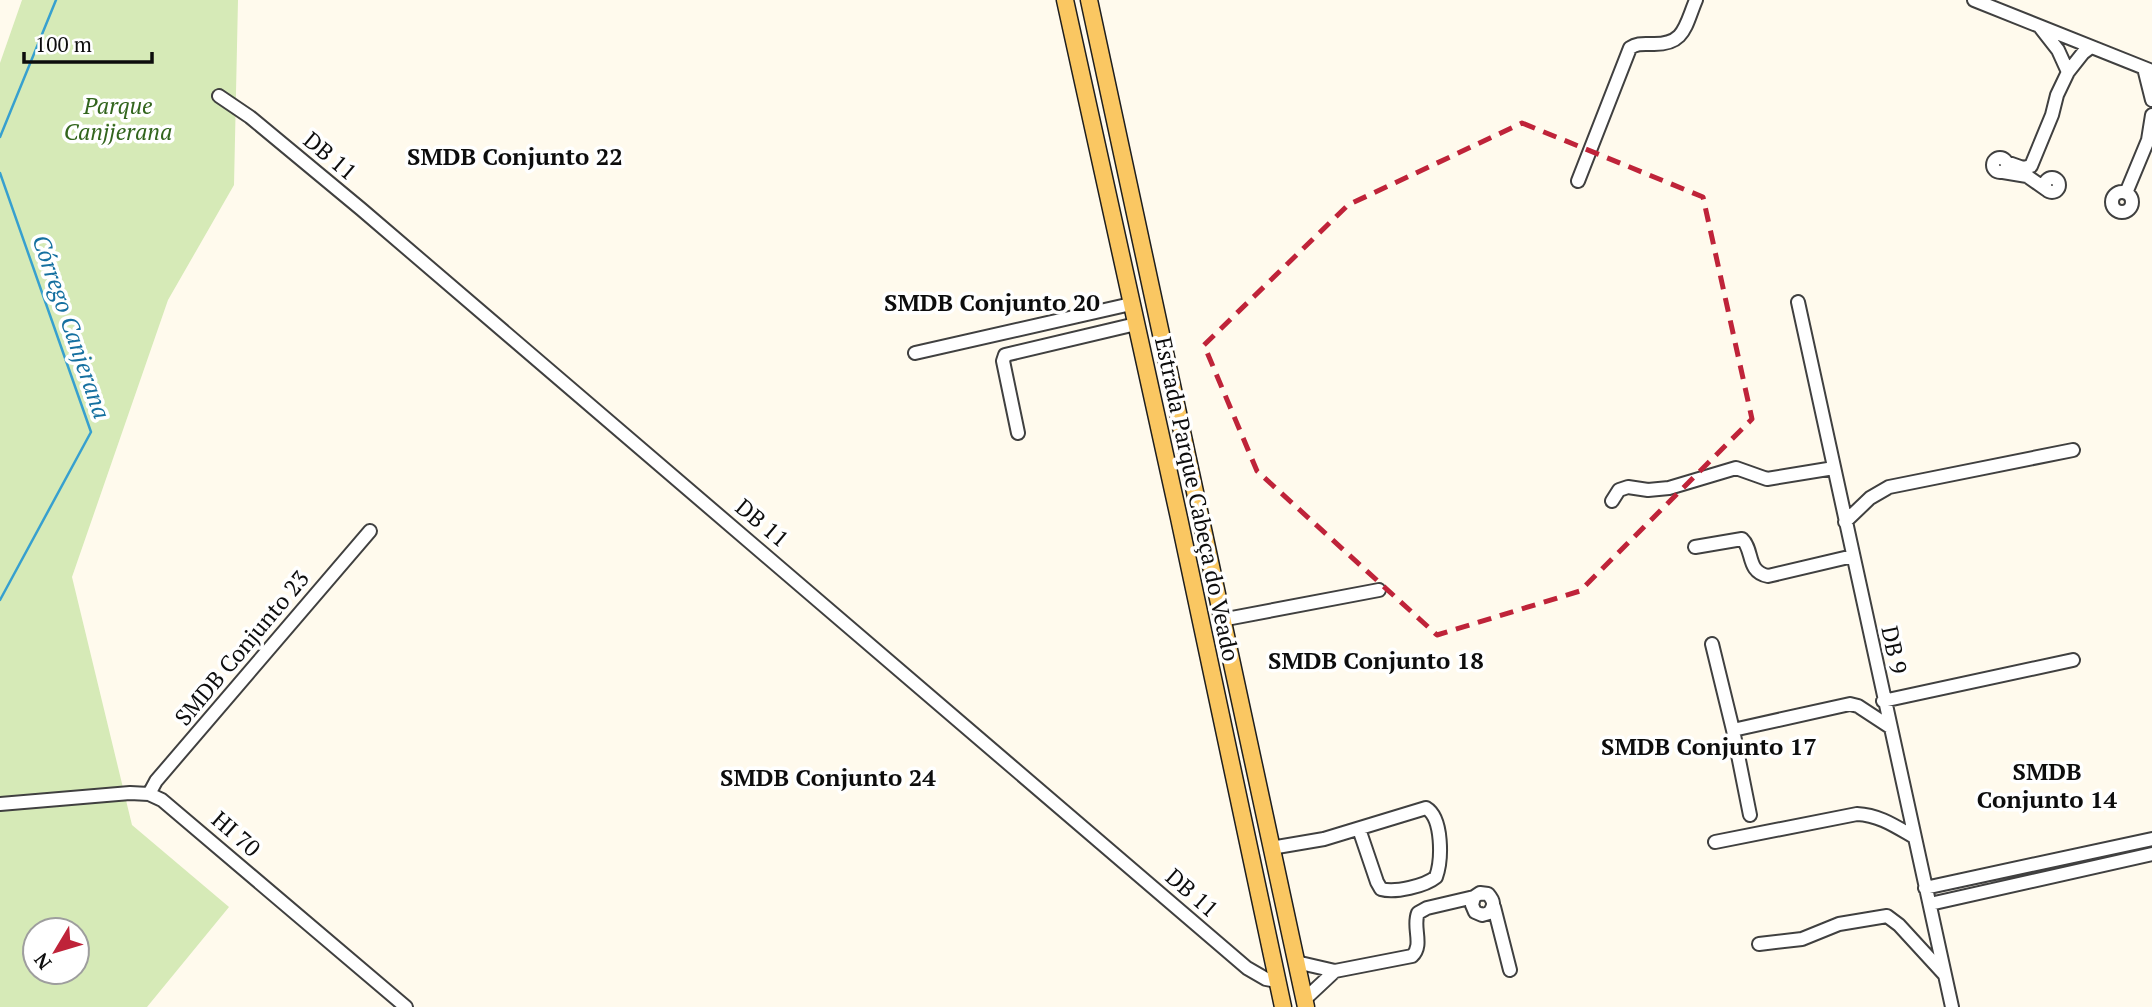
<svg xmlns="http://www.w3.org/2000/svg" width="2152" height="1007" font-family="'PT Serif',serif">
<rect width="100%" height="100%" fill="#fffaed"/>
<path fill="#d6eab7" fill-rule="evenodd" d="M22,0H238L234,185L168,300L72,577L132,825L229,907L147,1007H0V63ZM35,930H77V972H35Z"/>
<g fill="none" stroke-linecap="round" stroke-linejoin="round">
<path stroke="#37a0cf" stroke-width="2.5" d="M0,137L56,0
M0,173L91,432L0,600"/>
<defs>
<path id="minor" d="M1974,0L2152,71
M2144,68L2152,100
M2068,72L2083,53L2091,47
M219,96L250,117L361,209L1247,968L1266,979L1277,981
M1993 165a7 7 0 1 1 14 0a7 7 0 1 1-14 0Z
M2006,162L2023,168L2031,166L2052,115L2057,95L2068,72L2058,50L2040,27
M2003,172L2027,176L2047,190
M2045 185a7 7 0 1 1 14 0a7 7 0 1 1-14 0Z
M1578,181L1630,48C1637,43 1643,44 1652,44C1685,45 1685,26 1696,0
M2112 202a10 10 0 1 1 20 0a10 10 0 1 1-20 0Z
M2126,193L2148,140L2152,115
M1798,302L1952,1007
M915,353L1131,304
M1018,433L1003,361L1005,355L1136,324
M1612,501L1619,490L1628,487L1648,490L1669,488L1736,468L1767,479L1834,468
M1845,522L1870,498L1889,487L2073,450
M1695,547L1742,539C1754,550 1746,572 1768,576L1853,556
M1221,620L1379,590
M1712,644L1733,730
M1883,701L2073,660
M149,794L156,781L370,531
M0,804L130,793L149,794L162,800L406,1007
M1750,815L1733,730L1850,704L1858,706L1890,727
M1715,842L1857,814C1879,815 1895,826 1914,837
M1271,848L1324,839L1426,808C1443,818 1442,860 1436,877C1425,886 1395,893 1381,889L1377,882L1359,829
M1925,888L2152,839
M1930,904L2152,854
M1494,907L1510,970
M1759,944L1802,939L1839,924L1887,916L1899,925L1944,974
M1296,962L1335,971L1412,956C1424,945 1412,927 1418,913L1427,908L1474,897L1480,893L1488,894C1494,901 1495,905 1489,913L1482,915L1475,912L1472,905L1474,897
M1304,1000L1335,971"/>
<path id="major" d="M1065,0L1179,518L1283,1007
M1089,0L1306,1007"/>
</defs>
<use href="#minor" stroke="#404040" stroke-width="16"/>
<use href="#major" stroke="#1e1e1e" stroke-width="19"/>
<use href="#minor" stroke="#fff" stroke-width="12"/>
<use href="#major" stroke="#fac762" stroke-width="16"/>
</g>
<path fill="none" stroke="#bf2339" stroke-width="5" stroke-dasharray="14 9" stroke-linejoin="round" d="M1522,123L1703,197L1752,419L1580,591L1437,635L1257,471L1204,345L1348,205Z"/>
<g text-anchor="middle" stroke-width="7" stroke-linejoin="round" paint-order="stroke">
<g font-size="23" font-style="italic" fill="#32651d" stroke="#fff">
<text x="118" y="114">Parque<tspan x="118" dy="26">Canjjerana</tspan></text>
</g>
<g font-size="23" fill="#0d0d0d" stroke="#fff">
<text transform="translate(330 156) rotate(40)" y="8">DB 11</text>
<text transform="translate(1197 499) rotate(78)" y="8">Estrada Parque Cabeça do Veado</text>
<text transform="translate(762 523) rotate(40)" y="8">DB 11</text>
<text transform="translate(242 648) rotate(-50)" y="8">SMDB Conjunto 23</text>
<text transform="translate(1894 650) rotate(78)" y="8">DB 9</text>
<text transform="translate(236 834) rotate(41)" y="8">HI 70</text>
<text transform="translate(1192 893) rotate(41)" y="8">DB 11</text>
</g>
<g font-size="24" font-weight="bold" fill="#0d0d0d" stroke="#fff">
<text x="515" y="165">SMDB Conjunto 22</text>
<text x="992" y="311">SMDB Conjunto 20</text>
<text x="1376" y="669">SMDB Conjunto 18</text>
<text x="1709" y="755">SMDB Conjunto 17</text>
<text x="2047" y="780">SMDB<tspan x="2047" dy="28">Conjunto 14</tspan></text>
<text x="828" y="786">SMDB Conjunto 24</text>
</g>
<g font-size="24" font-style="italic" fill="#1570a0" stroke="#fff">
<text transform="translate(71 327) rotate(71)" y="8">Córrego Canjerana</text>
</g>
</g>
<g transform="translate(56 951) rotate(232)"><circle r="33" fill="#ffffff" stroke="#9e9e9e" stroke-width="2"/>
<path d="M0-5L12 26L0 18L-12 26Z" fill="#bf2339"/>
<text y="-10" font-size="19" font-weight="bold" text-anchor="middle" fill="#0d0d0d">N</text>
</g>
<path d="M24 52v10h128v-10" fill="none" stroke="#0d0d0d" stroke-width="3.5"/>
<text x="35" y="52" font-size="21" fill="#0d0d0d" stroke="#ffffff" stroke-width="5" paint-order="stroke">100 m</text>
</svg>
